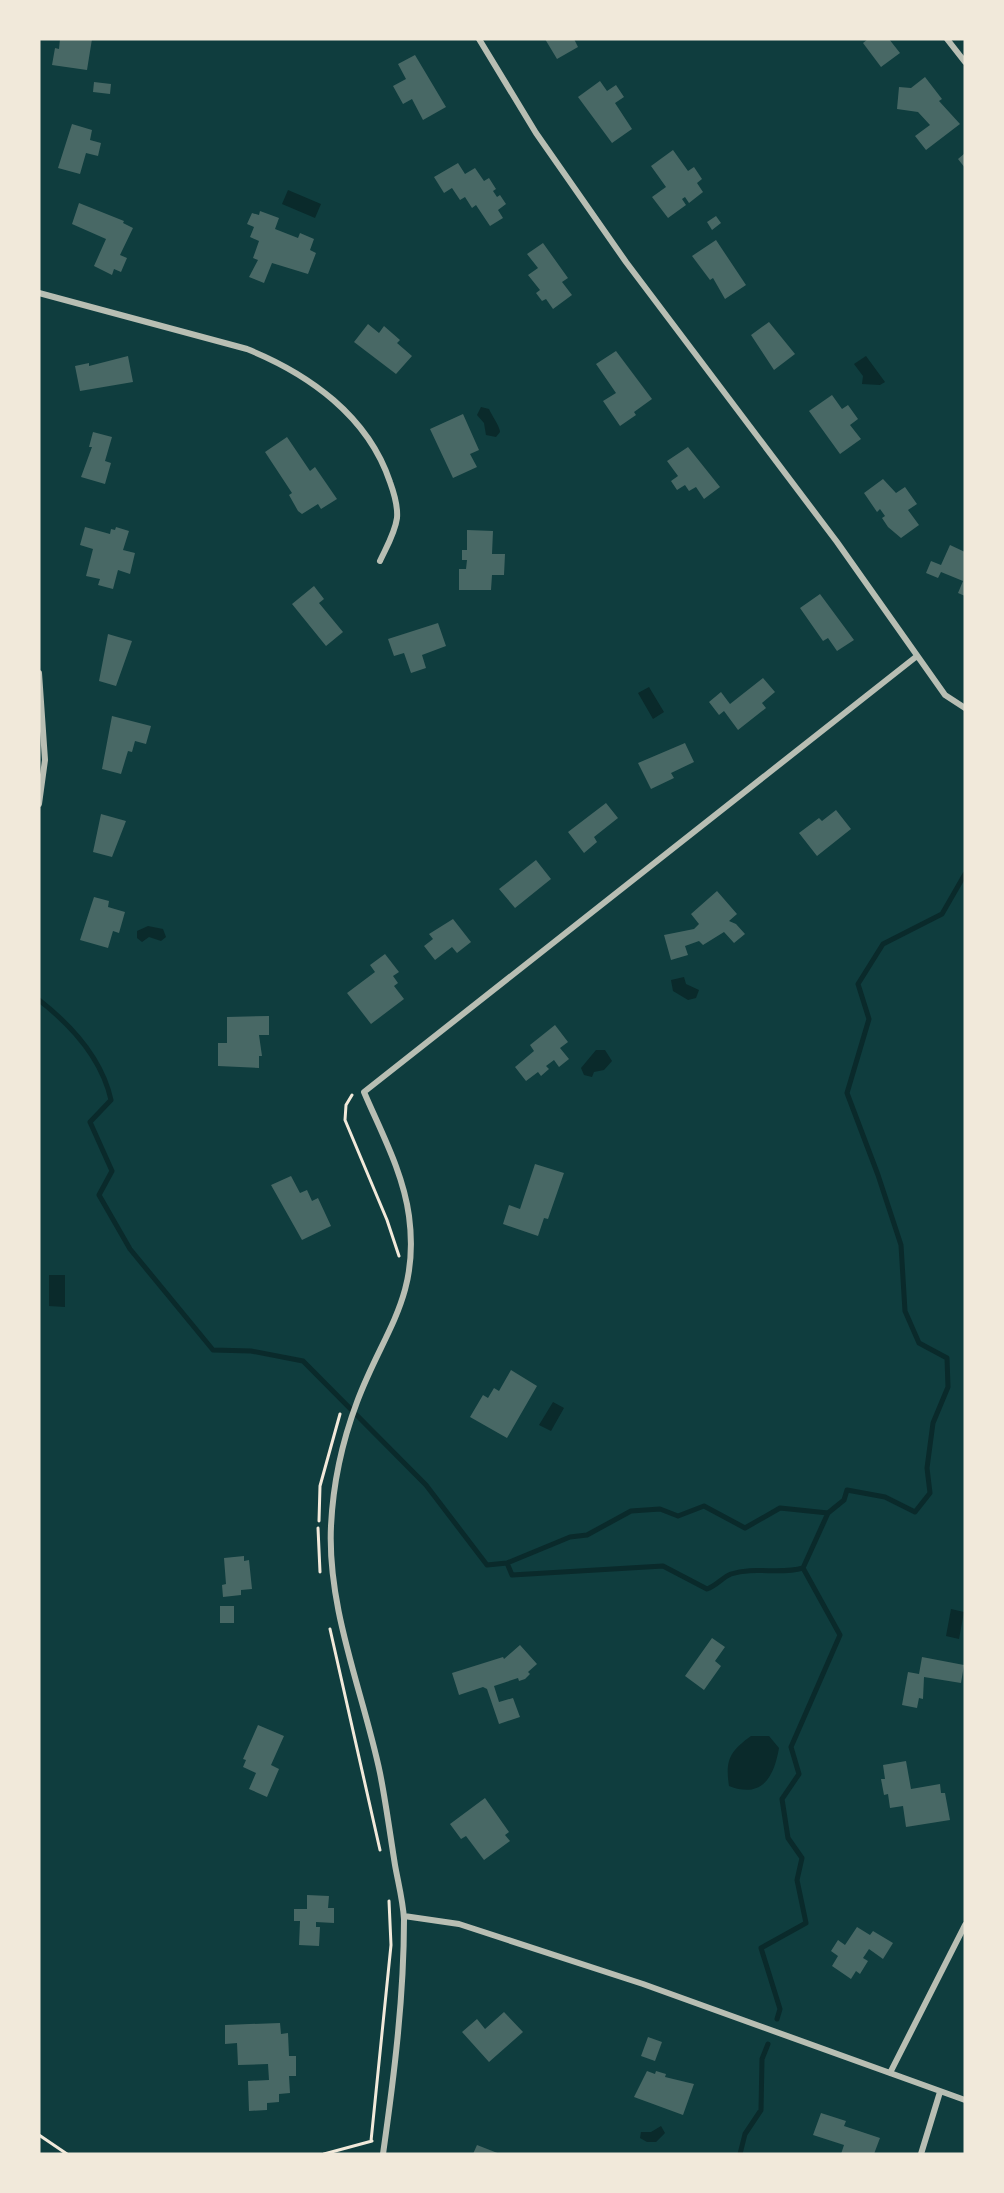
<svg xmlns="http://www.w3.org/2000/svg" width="1004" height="2193" font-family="'PT Serif',serif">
<rect width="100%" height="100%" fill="#0f3d3e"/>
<path fill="#0a2a2b" d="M288,190L321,204L315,218L282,204Z
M866,356L885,382L880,385L862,384L863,376L854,364Z
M481,407L489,409C491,414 500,427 500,432L496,437L486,435L484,423L477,415Z
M649,687L664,712L653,719L638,693Z
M148,926L163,929L166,937L161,941L149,937L142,942L137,938V931Z
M684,977L686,984L699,990L696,998L688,1000L673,991L671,980Z
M596,1050H605L612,1061L604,1070L594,1072L592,1077L584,1075L581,1068Z
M49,1275H65V1307L49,1306Z
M553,1402L564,1408L551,1431L539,1425Z
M951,1609L964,1612L959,1639L946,1636Z
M751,1736H769L779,1748C774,1777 762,1799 729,1786C725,1760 730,1751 751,1736Z
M661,2126L665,2133L656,2142H647L640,2138L641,2132H651Z"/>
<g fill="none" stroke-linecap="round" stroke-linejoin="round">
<path stroke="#0a2a2b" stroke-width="5" d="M39,1000C71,1025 102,1059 111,1100L90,1122L112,1171L99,1195L130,1249L213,1350L251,1351L303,1361L426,1485L487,1565L507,1563L512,1575L663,1566L707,1589C716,1586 723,1577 731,1574C755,1566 779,1575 803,1568
M507,1563L570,1537L587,1535L631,1511L660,1509L678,1516L704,1506L745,1528L780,1508L828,1513
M777,2019L780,2009L761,1948L806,1923L797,1880L802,1858L788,1838L782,1799L799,1774L791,1747L840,1635L803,1568L828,1513L844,1500L847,1490L885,1497L915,1512L930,1493L927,1468L933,1423L948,1387L947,1358L919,1343L905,1311L901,1245L878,1175L847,1093L869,1019L858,984L883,944L942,914L965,874
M740,2154L745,2134L761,2110L762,2059L768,2044"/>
</g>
<path fill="#486865" d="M60,39H92L87,70L52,65L55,48L59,49Z
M545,39H574L578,47L557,59Z
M868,39H889L900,53L881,67L863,43Z
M415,55L446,107L423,120L412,99L403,104L393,86L406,79L398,64Z
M925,77L942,99L939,101L960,124L926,150L915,136L930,125L918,112L897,109L899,87L911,88Z
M600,81L607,91L616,85L624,97L615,103L632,129L612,143L578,97Z
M94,82L111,84L110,94L93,92Z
M72,124L92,130L90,140L101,143L98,156L86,153L80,174L58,168Z
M673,150L688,171L694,167L702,179L697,183L703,192L689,203L685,197L682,199L686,205L668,218L652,197L666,187L651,166Z
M965,153V168L958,159Z
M458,163L465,174L475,168L484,181L489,178L496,189L493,191L497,197L500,195L506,204L498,210L503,218L490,226L476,205L472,208L465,197L460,200L452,188L444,193L434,177Z
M79,203L124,221L123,223L133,228L120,255L127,258L121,272L114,269L112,275L94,266L106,239L72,224Z
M260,211L279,218L275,229L298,238L300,233L314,239L310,250L316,253L308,274L272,263L264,283L249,277L258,260L253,258L259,241L250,237L254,227L247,224L252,213L259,215Z
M716,216L721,223L712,230L707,222Z
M716,240L746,285L725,299L713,278L710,280L692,256Z
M543,243L568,278L562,282L572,295L553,309L546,299L542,301L536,293L540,290L528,275L538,268L527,254Z
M769,322L795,354L774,370L751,335Z
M368,324L379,333L384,326L400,340L397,343L412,356L396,374L354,342Z
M616,351L652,399L634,412L636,415L620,426L603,401L616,393L596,364Z
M128,356L133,382L80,391L75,366L89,363V366Z
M832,395L842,409L848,405L858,419L850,425L861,439L840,454L809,411Z
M463,414L479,450L470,454L477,467L453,478L430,429Z
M93,432L112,437L105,461L111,463L105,484L81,477L92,447H89Z
M287,437L310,471L315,467L337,499L321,509L318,504L302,514L298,511L289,495L292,493L265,452Z
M688,447L720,487L704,499L696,487L689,491L685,485L677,490L671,481L678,476L667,461Z
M883,479L896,493L905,487L917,504L908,510L919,525L901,538L888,527L882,518L885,516L880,509L877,512L864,493Z
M85,527L110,534L111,529L115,530L116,527L129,531L123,550L135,553L130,574L118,570L113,589L98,585L100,579L86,576L93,549L80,545Z
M467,530L493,531L492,554H505L504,575H492L491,590H459V569H466L467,560H462V550H467Z
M950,545L965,552V596L958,593L963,581L941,572L938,578L926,573L931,561L941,565Z
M314,586L324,599L319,603L343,632L326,646L292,604Z
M820,594L854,640L837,651L828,638L823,641L800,608Z
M438,623L446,646L422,655L426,668L411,673L404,653L394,656L388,639Z
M108,634L132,641L116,686L99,681Z
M763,678L775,692L762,703L766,708L738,730L724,711L719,715L709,702L721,692L730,704Z
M112,716L151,726L146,744L135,741L132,752L128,751L121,774L102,769Z
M685,743L694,762L671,773L674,778L651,789L638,763Z
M606,803L618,818L594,837L597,842L584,853L568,832Z
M836,810L851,829L817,856L799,833L819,818L822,821Z
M101,814L126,821L112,857L93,852Z
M536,860L551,879L515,908L499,889Z
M717,891L737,914L729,921L736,924L745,934L734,943L724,932L703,945L699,941L685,946L688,955L671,960L664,935L694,929L699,924L691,914Z
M94,897L109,901L108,907L125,912L119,933L113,931L108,948L80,940Z
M453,919L471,942L457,953L452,947L435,960L424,946L433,939L429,934Z
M385,954L399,972L393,976L398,983L394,986L404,999L371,1024L347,993L375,972L370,965Z
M269,1016V1035H259L262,1056H259V1068L218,1066V1043H227V1017Z
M555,1025L568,1042L560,1048L569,1059L559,1067L554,1060L546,1066L549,1069L541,1076L538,1072L526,1081L515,1067L534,1051L530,1045Z
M535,1164L564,1173L548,1219L544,1218L538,1236L503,1224L509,1205L520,1209Z
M291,1176L300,1193L307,1190L312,1201L318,1198L331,1226L302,1240L271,1185Z
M511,1370L537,1386L507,1438L470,1417L483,1395L488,1398L494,1388L499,1391Z
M244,1556V1561L249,1560L252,1589L241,1590V1595L223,1597L222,1585L226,1584L224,1558Z
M220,1606H234V1623H220Z
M712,1638L725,1647L715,1661L721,1666L704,1690L685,1676Z
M520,1645L537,1664L528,1672L530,1674L525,1679L519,1681L518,1678L494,1686L499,1702L513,1698L520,1717L499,1724L487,1689L483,1687L459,1695L452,1673L503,1657L504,1659Z
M922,1657L964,1665L961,1683L924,1677L923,1699L919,1698L917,1708L902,1705L908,1672L919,1674Z
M258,1725L284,1736L271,1765L279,1769L267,1797L249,1789L256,1773L243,1767L246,1760L243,1759Z
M906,1761L911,1789L940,1784L941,1793H945L950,1820L906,1827L903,1806L890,1808L888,1794L884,1795L881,1779H885L883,1765Z
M485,1798L509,1832L505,1835L510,1841L484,1860L466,1836L461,1839L450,1824Z
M307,1895L329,1896L328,1908H334V1923L316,1922V1927H320L319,1946L299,1945L300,1921H294V1909H307Z
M857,1927L870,1935L873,1931L893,1943L883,1959L869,1949L863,1958L868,1961L860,1974L856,1971L851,1979L832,1966L838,1956L831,1951L838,1940L845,1945Z
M504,2012L523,2032L489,2062L462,2032L477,2019L485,2029Z
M280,2023L281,2034L288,2033L289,2056H296V2076H289L290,2093L279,2094V2102L267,2103V2110L249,2111L248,2081L269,2080L268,2064L238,2065L237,2043L225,2044V2025Z
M648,2037L662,2042L655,2061L641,2056Z
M647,2071L655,2074L656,2071L666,2074L665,2077L694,2084L683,2115L634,2097Z
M821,2113L846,2121L844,2126L880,2138L874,2154H841L844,2145L813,2135Z
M477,2145L500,2154H473Z"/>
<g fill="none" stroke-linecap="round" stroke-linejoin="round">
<path stroke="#f1e9da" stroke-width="3" d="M352,1095L346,1105L345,1120L387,1220L399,1256
M319,1521L320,1486L340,1414
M318,1528L320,1572
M330,1629L380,1850
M39,2135L67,2154
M371,2141L391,1945L389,1901
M324,2154L372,2141"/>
<path stroke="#b8beb3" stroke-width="6" d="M479,39L536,133L626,262L837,542L945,695L965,708
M947,39L965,62
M39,293L247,349C309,374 368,416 390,482C394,493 398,507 397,518C395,533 386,548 380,561
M39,673L45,760L39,804
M404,1916L459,1924L643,1984L965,2100
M890,2073L965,1925
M383,2154C394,2077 404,1997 404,1919C403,1901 398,1882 395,1865C390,1834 386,1803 380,1773C363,1692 327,1609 331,1526C333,1484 342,1442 357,1402C383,1332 420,1298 409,1216C403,1172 381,1132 364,1092L917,656
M921,2154L940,2092"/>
</g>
<rect width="1004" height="2193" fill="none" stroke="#f1e9da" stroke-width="81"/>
</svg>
